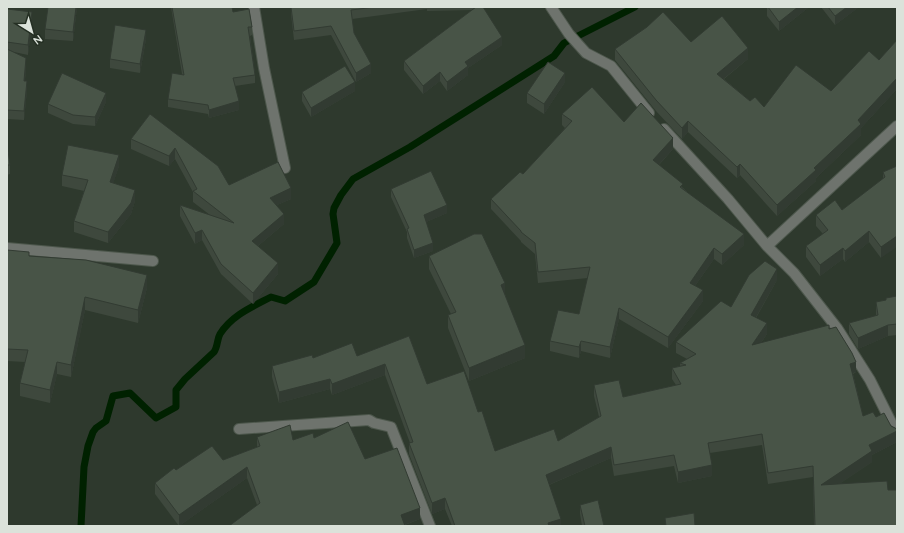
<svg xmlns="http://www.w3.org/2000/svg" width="904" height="533" font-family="Quicksand,sans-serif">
<rect width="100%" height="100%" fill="#2e392d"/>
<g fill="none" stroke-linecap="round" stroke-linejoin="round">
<path stroke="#002100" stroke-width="7" d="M81,526L84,467L88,446L93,432L96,428L106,421L113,396L130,393L156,418L176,407V390L185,379L214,352C218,346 217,339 220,334C232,315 252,307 271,297L285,301L314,282L337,243L333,214L334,208L341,195L353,179L410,147L554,56L564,43L635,7"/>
<defs>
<path id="minor" d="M254,7L264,68L285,168
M551,7L569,34L586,53L611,66L649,113
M664,129L728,199L767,246L794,273L837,328L870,380L897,434
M767,246L897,126
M7,248L153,261
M239,429L369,420L374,423L391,427L430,526"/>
</defs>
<use href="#minor" stroke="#4d574c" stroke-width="12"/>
<use href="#minor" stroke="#6e736d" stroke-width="10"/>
</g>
<path fill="#3e483d" d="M77,7L73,41L45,39V29Z
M171,7H232L233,12L252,27V35L250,36L255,75V83L235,86L239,110L209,118L208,114L168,107V99L182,74Z
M291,7H483L502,45L468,68V75L447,91L440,81L423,94L404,70V61L472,10L427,11V9L352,19L354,33L371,73L356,82L331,35L294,40L291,14Z
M767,7H809L779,31L767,16Z
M821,7H859L835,25Z
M7,9L32,21L28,55L14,52L26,67L25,81L27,90L24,120L7,119Z
M146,39L140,73L110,68V59Z
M897,40V89L861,128V135L816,178V181L777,216L740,175L737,178L688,132L682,139L656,111L615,60V49L691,42L748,59L724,79L750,101L764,107L831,91L879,60Z
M565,82L544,114L527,103V93Z
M355,91L311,117L302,101V92Z
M106,102L95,126L73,124L48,113V104Z
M150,114L229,185L291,199L277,205L284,224L258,246L278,274L253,304L221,274L202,240L195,244L180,216V205L210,215L193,202V192L175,159L169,166L131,149V139Z
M562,114L624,122L673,149L659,165L683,188L744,245L722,265L714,259L695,286L703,301L668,348L619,319L610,358L581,351L579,358L550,351V341L579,314L588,278L538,283L535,254L521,242V241L491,209V199L523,174L565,128L562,125Z
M7,144L10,165V174L7,175Z
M119,166L113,183L135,201L131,214L108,243L74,232V221L84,191L62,186V175Z
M897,166L881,258L869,242L845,262L843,259L820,276L806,257V246L823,234L816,226V215L842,210L883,179V172Z
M391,189L447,213L426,222L433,251L414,258L407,238V232L391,197Z
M7,250L147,288L138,323L85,310L71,377L57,374L50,403L20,396V383L25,362L7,361Z
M429,256L505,294L525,358L469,381L448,328V315L451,314L429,269Z
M777,280L756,318L767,334L761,343L829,329L856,372L853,374L863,416L876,417L897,429V442L872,455V462L839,484L888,490L897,526H814L813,477L768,484L762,445L710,453L712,476L678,483L674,466L614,476L611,458L549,485L561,526H452L445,509L432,514L409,454V443H410L385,375L332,395L330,389L279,403L272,377V366L313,358L357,356L409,336L427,384L478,412L495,451L558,441L599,417L594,396V385L623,397L676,385L672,379V368L680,366V363L687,359L676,353V342L731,307Z
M897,296V335L888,336L858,349L849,334V323L876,316V302L886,300Z
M896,406H897V420L896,417Z
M257,437L293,440L314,438L365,459L420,519L405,525L257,505L247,478L179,526L155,494V483L176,470L223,460L257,447Z
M580,505L604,526H582L580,514Z"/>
<path fill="#323b32" d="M76,7H77L73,41V32Z
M798,7H809L779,31V22Z
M847,7H859L835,25V16Z
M32,12V21L28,55V45Z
M146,30V39L140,73V64Z
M502,37V45L468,68V75L447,91V82L465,62Z
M748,48V59L717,84V74Z
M26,58V67L24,90V81Z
M371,64V73L356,82V73Z
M440,72V81L423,94V86Z
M565,73V82L544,114V104Z
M897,78V89L861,128V135L816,178V181L777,216V205L814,168Z
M27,81V90L24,120V111Z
M355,82V91L311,117V108Z
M106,93V102L95,126V117Z
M239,101V110L209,118V110Z
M688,121V132L682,139V128Z
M673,138V149L653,171V160Z
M175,148V159L169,166V156Z
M119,155V166L110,193V182Z
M740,164V175L737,178V167Z
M291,188V199L270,208V198Z
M135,190V201L131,214L108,243V232Z
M447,205V213L424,223V215Z
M284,214V224L252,251V241Z
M202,230V240L195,244V233Z
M869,231V242L845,262V251Z
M744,234V245L722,265V254Z
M897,236V247L881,258V247Z
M433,243V251L414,258V250Z
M714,248V259L690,293V283Z
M843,248V259L820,276V265Z
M278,263V274L253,304V293Z
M777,269V280L751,326V315Z
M147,275V288L138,323V310Z
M505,283V296L501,285Z
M703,290V301L668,348V337Z
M85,297V310L71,377V365Z
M619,308V319L610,358V347Z
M767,323V334L752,356V345Z
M888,325V336L858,349V338Z
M581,341V351L579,358V347Z
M525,345V358L469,381V368Z
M57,362V374L50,403V390Z
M856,362V372L850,374V364Z
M385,364V375L332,395V384Z
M330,379V389L279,403V392Z
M897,431V442L872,455V462L821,496V485L869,445Z
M611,447V458L546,486V475Z
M712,465V476L678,483V472Z
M247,467V478L179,526V515Z
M445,498V509L432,514V503Z
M420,508V519L401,526V515Z
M561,519V526H548V523Z"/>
<path fill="#485447" stroke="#323b32" d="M48,7H76L73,32L45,29Z
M172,7H232L233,12L249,9L252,27H248L255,75L233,78L239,101L209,110L208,105L168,99L172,73L184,75Z
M291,7H375L351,10L354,33L371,64L356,73L331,26L294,31Z
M476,7H483L502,37L465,62L468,66L447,82L440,72L423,86L404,61Z
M768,7H798L779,22Z
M828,7H847L835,16Z
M7,9L32,12L28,45L7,42Z
M663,12L691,42L722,16L748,48L717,74L750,101L755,97L764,107L796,65L831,91L869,51L879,60L897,40V78L858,120L861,124L814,168L816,170L777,205L740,164L737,167L688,121L682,128L656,100L615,49L647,27Z
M115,25L146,30L140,64L110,59Z
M7,49L26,58L24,81H27L24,111L7,110Z
M548,62L565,73L544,104L527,93Z
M345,66L355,82L311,108L302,92Z
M62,73L106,93L95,117L73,115L48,104Z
M592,87L624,122L641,103L673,138L653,160L683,184L680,187L744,234L722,254L714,248L690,283L703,290L668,337L619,308L610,347L581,341L579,347L550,341L558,310L579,314L590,267L538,272L535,243L521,232V231L491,199L520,172L523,174L572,121L562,114Z
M150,114L218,166L229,185L278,162L291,188L270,198L284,214L252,241L278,263L253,293L221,264L202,230L195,233L180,205L234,223L193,191L197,189L175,148L169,156L131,139Z
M7,144L10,165H7Z
M68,145L119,155L110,182L135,190L131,203L108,232L74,221L88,180L62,175Z
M897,166V236L881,247L869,231L845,251L843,248L820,265L806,246L828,230L816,215L835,200L842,210L885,177L883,172Z
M431,171L447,205L424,215L433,243L414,250L407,229L409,228L391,189Z
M474,234H482L505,283L501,285L525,345L469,368L448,315L456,312L429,256Z
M7,250L29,252V256L86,260L147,275L138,310L85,297L71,365L57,362L50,390L20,383L28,350L7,349Z
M765,261L777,269L751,315L767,323L752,345L829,325V329L836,327L852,353L856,362L850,364L863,416L873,412L876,417L884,413L891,426L897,429V431L869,445L872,451L821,485L887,481L888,490H897V526H815L813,466L768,473L762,434L708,443L712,465L678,472L674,455L614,465L611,447L546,475L561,519L548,523L549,526H455L445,498L432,503L409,443L413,442L385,364L332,384L330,379L279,392L272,366L312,355L313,358L352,343L357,356L409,336L427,384L464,371L478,412L482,411L495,451L554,429L558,441L601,416L594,385L619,380L623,397L681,384L672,368L686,365L680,363L696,354L676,342L721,301L731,307L749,275Z
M897,296V324L888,325L858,338L849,323L878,315L876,302L886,300V298Z
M348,422L365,459L397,448L420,508L401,515L405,526H229L260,503L247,467L179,515L155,483L174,468L176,470L212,446L223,460L260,446L257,437L290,425L293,440L313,433L314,438Z
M598,500L604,526H585L580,505Z
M694,513L695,526H666L665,518Z"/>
<rect width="904" height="533" fill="none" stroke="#dbe2da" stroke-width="16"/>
<g transform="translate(32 32) rotate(143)" stroke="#242f23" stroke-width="3" paint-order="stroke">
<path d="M0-3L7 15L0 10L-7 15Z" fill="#dbe2da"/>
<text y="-6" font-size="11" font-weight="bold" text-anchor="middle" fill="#dbe2da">N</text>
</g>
</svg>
